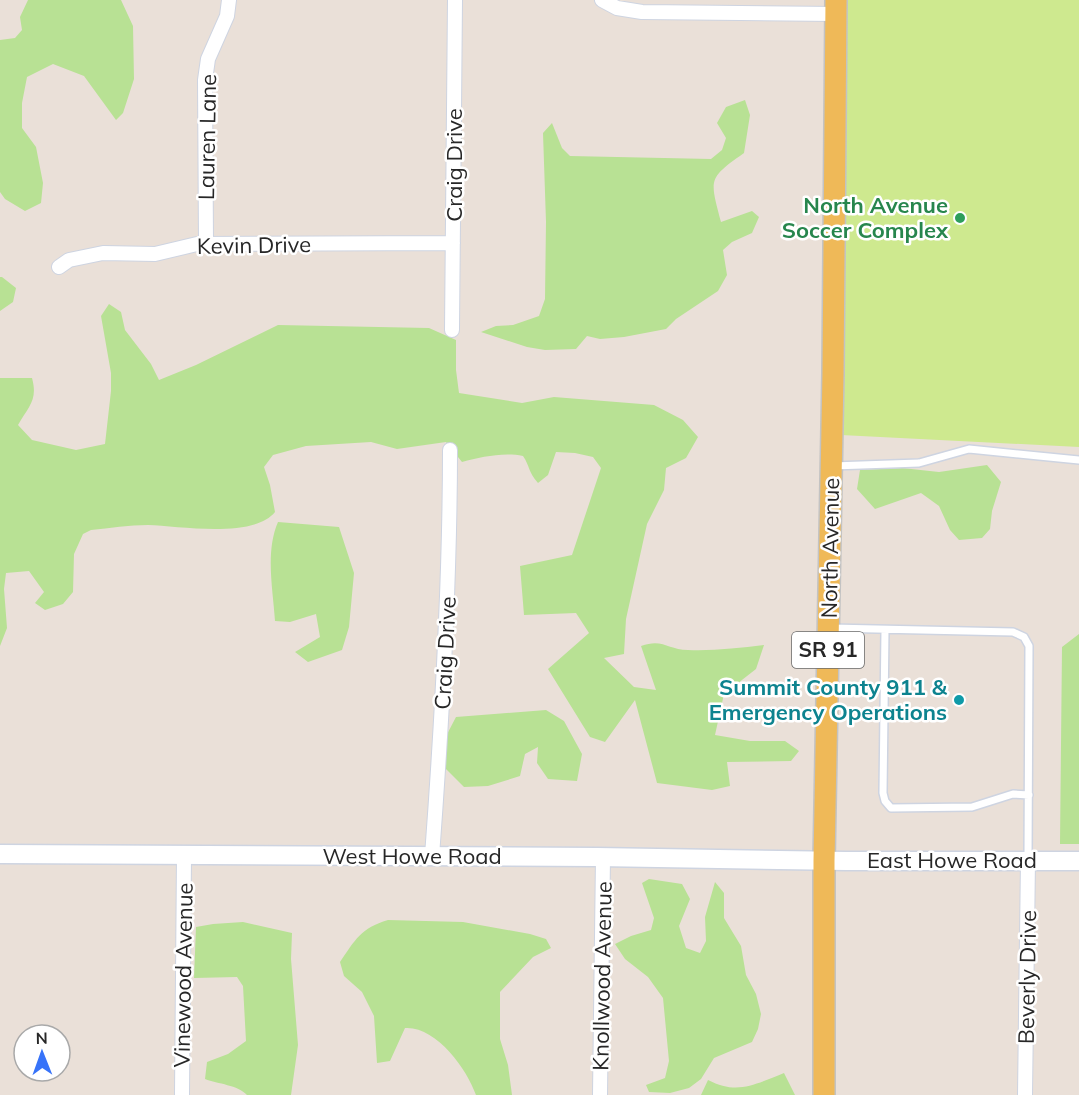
<svg xmlns="http://www.w3.org/2000/svg" width="1079" height="1095" font-family="Mulish,sans-serif">
<rect width="100%" height="100%" fill="#eae0d8"/>
<path fill="#b8e194" d="M28,0H121L133,26L134,79L123,113L116,120L84,76L53,64L27,77L22,103V128L36,147L43,183L41,203L25,211L5,199L0,192V40L15,38L22,30L20,17Z
M745,100L750,115L744,153C707,179 710,179 721,222L752,211L759,217L752,233L732,242L723,250L727,275L718,291L676,319L666,329L624,337L600,339L587,336L576,349L545,350L527,347L481,332L496,326L513,325L539,316L545,299L546,222L543,133L552,123L562,148L570,156L711,159L722,150L726,138L717,123L726,107Z
M0,277H2L16,288L13,302L0,311Z
M109,304L121,312L125,330L151,364L159,380L196,365L278,325L429,328L456,340V370L459,393L522,403L554,397L654,405L683,420L698,437L686,458L666,468L664,490L647,524L626,619L624,654L604,658L634,687L656,690L641,646C663,638 668,650 688,650C713,651 739,648 764,645L756,669L724,694L715,735L750,741H785L799,751L791,761L727,762L730,786L712,790L657,783L635,700L605,742L590,737L548,669L589,633L576,613L524,615L520,566L572,555L601,468L593,457L575,453L556,452L548,475L538,483C528,472 530,466 523,456C503,452 481,457 462,462L446,442L397,449L371,442L306,446L273,455L264,467L270,485L275,512C253,539 179,526 148,525C129,525 110,528 91,530L83,534L74,554L73,592L63,604L45,610L35,603L44,592L29,571L6,573L4,589L7,628L0,646V378H32C38,400 29,406 18,425L32,440L76,450L105,444L111,391V373L101,316Z
M987,465L1001,482L992,511L990,529L982,538L959,540L950,530L939,506L921,493L875,509L857,489L860,470L902,468L939,472Z
M278,522L339,527L354,573L349,627L342,650L308,662L295,652L320,637L316,614L290,622L275,621C273,589 265,552 278,522Z
M1079,634V844H1060L1062,647Z
M546,710L564,721L582,754L577,781L548,779L537,763L538,747L525,754L520,776L488,786L464,787L446,769L444,740L456,717Z
M649,879L682,884L690,899L679,926L686,948L700,953L706,941L705,917L715,882L724,893V918L741,946L746,975L756,994L761,1014L758,1029L752,1042L714,1058L701,1079L689,1088L670,1093L649,1092L646,1085L665,1078L669,1061L663,998L648,977L625,959L615,944L631,936L651,930L654,918L642,883Z
M388,920L463,922L530,934L546,939L551,948L533,957L500,992V1039L508,1065L512,1095H476C467,1069 436,1026 405,1028L390,1061L377,1063L374,1016L362,992L344,976L340,962C355,940 361,928 388,920Z
M243,922L292,933L291,959L298,1045L291,1095H247C238,1085 218,1084 205,1079L207,1062L228,1054L246,1041L243,986L237,977L194,978L196,927L213,924Z
M784,1073L795,1095H701L708,1080C737,1095 754,1085 784,1073Z"/>
<path fill="#cee98f" d="M843,0H1079V447L841,435Z"/>
<g fill="none" stroke-linecap="round" stroke-linejoin="round">
<defs>
<path id="lane" d="M833,466L919,463L969,449L1079,460
M831,628L1013,632L1024,637L1029,646L1028,859
M885,630L883,793L885,801L891,808L972,807L1013,794L1029,795"/>
<path id="street" d="M602,0L617,8L642,12L836,14
M206,243L205,80L208,59L227,16L229,0
M59,267L69,260L103,253L155,254L197,244L453,243
M452,330L455,0
M432,856C442,721 450,586 450,450
M182,1095L184,856
M600,1095L603,857
M1025,1095L1028,859"/>
<path id="secondary" d="M0,854L597,857L846,861H1079"/>
<path id="primary" d="M824,1095V861L833,373L836,0"/>
</defs>
<use href="#lane" stroke="#ced4e1" stroke-width="10"/>
<use href="#street" stroke="#ced4e1" stroke-width="16"/>
<use href="#secondary" stroke="#ced4e1" stroke-width="21"/>
<use href="#primary" stroke="#c3c3c3" stroke-width="24"/>
<use href="#lane" stroke="#fff" stroke-width="7"/>
<use href="#street" stroke="#fff" stroke-width="14"/>
<use href="#secondary" stroke="#fff" stroke-width="18"/>
<use href="#primary" stroke="#efb958" stroke-width="21"/>
</g>
<circle fill="#2e9e5b" stroke="#fff" stroke-width="2" cx="960" cy="218" r="6"/>
<circle fill="#0f9aa8" stroke="#fff" stroke-width="2" cx="959" cy="700" r="6"/>
<g text-anchor="middle" stroke-width="5" stroke-linejoin="round" paint-order="stroke">
<rect fill="#fff" stroke="#686868" stroke-width="1.5" x="792" y="632" width="72" height="36" rx="4.5"/>
<g font-size="21" font-weight="bold" fill="#272727">
<text x="828" y="657">SR 91</text>
</g>
<g font-size="22" fill="#272727" stroke="#fff">
<text transform="translate(207 137) rotate(-89)" y="8">Lauren Lane</text>
<text transform="translate(454 165) rotate(-90)" y="8">Craig Drive</text>
<text transform="translate(254 245) rotate(-1)" y="8">Kevin Drive</text>
<text transform="translate(830 548) rotate(-89)" y="8">North Avenue</text>
<text transform="translate(445 653) rotate(-87)" y="8">Craig Drive</text>
<text x="412" y="864">West Howe Road</text>
<text x="952" y="868">East Howe Road</text>
<text transform="translate(183 975) rotate(-89)" y="8">Vinewood Avenue</text>
<text transform="translate(602 976) rotate(-89)" y="8">Knollwood Avenue</text>
<text transform="translate(1027 977) rotate(-89)" y="8">Beverly Drive</text>
</g>
<g font-size="22" font-weight="bold" fill="#27864d" stroke="#fff" text-anchor="end">
<text x="948" y="213">North Avenue<tspan x="948" dy="25">Soccer Complex</tspan></text>
</g>
<g font-size="22" font-weight="bold" fill="#0d838f" stroke="#fff" text-anchor="end">
<text x="947" y="695">Summit County 911 &amp;<tspan x="947" dy="25">Emergency Operations</tspan></text>
</g>
</g>
<g transform="translate(42 1053) rotate(359)"><circle r="28" fill="#ffffff" stroke="#a9a9a9" stroke-width="1.5"/>
<path d="M0-4.5L10 22L0 15L-10 22Z" fill="#3773f9"/>
<text y="-9" font-size="16" font-weight="bold" text-anchor="middle" fill="#272727">N</text>
</g>
</svg>
